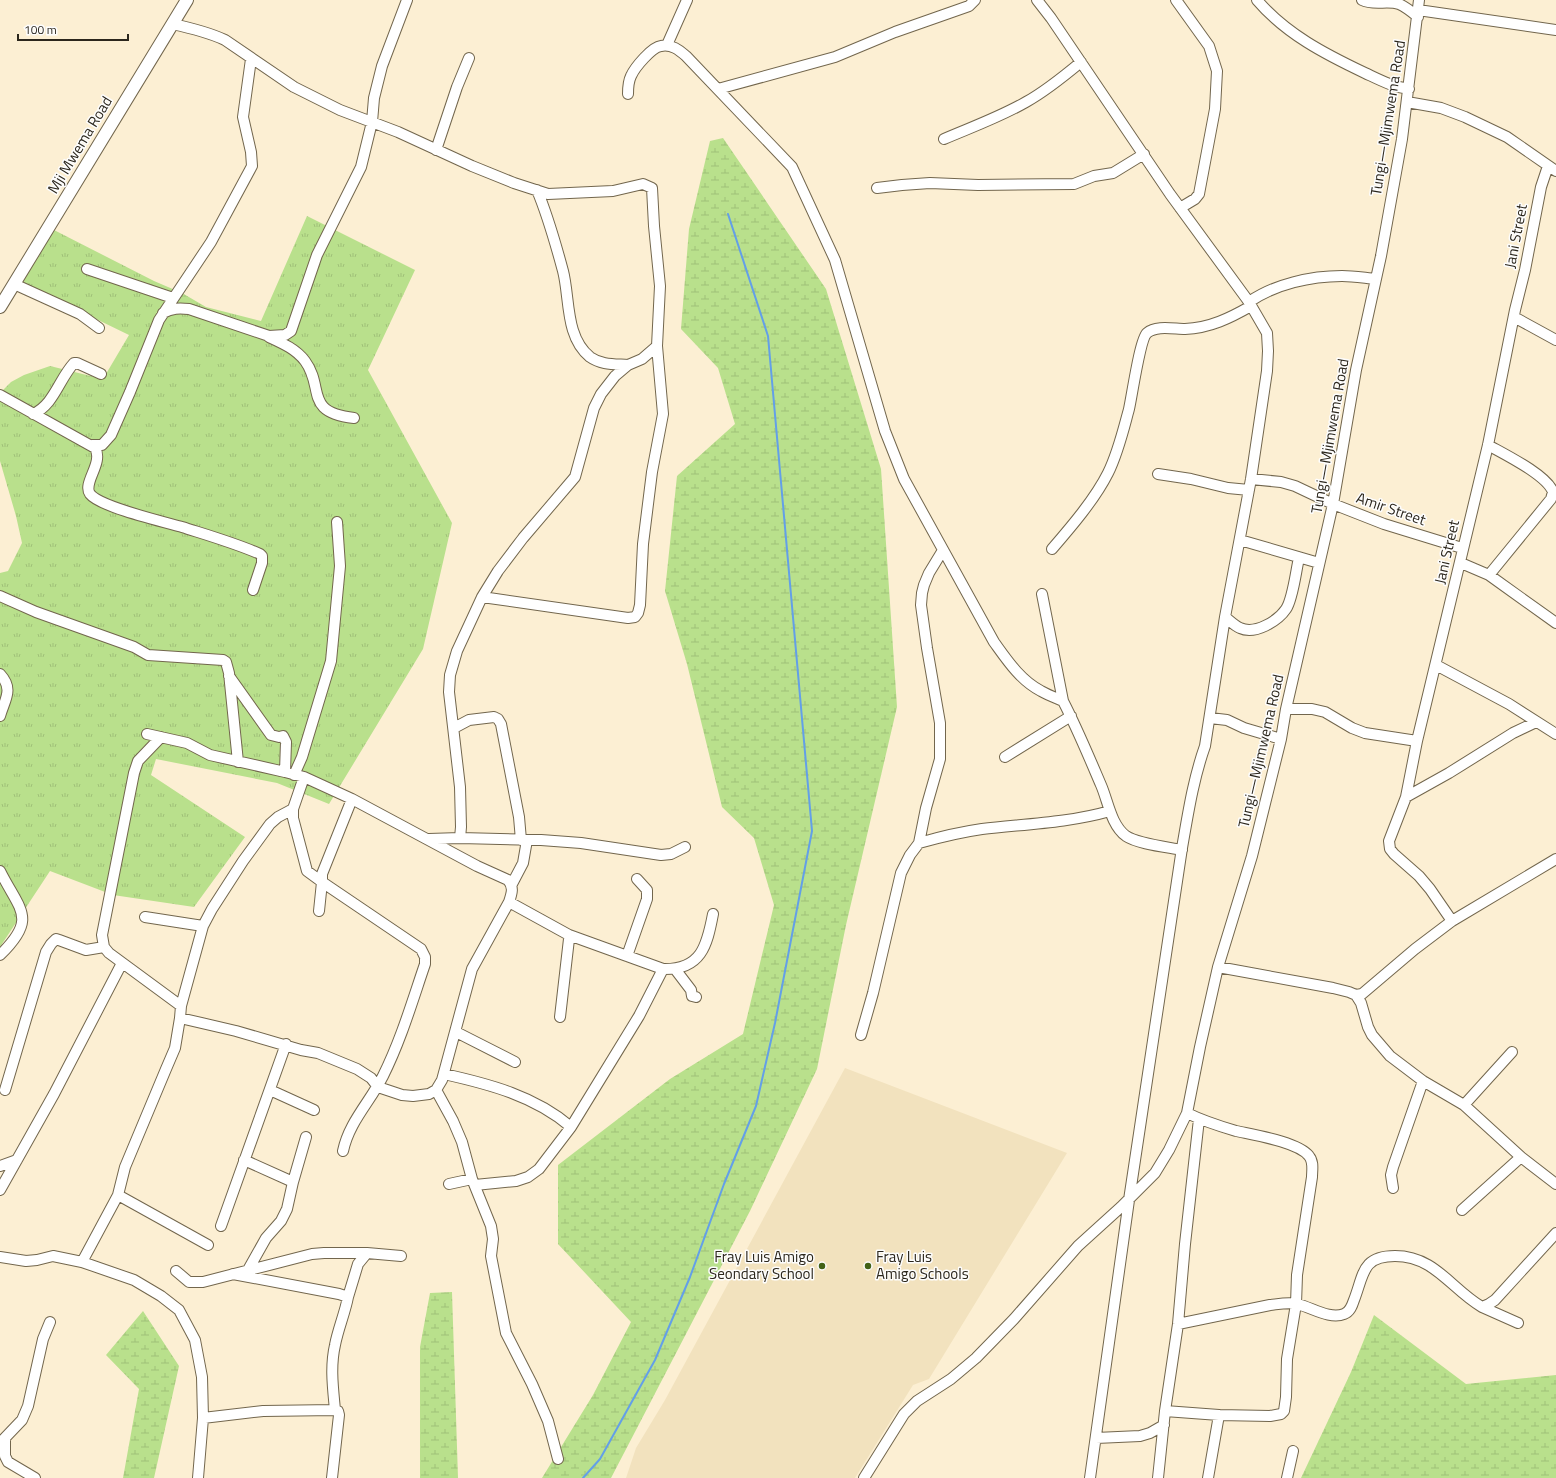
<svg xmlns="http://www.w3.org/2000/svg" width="1556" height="1478" font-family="'Titillium Web',sans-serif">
<defs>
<pattern id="grass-tufts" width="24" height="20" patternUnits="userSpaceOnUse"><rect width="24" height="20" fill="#b9e08c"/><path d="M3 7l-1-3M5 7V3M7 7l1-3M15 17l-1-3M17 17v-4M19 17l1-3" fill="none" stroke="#9fc078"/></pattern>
<pattern id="wetland-marsh" width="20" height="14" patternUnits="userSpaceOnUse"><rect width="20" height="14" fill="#b9e08c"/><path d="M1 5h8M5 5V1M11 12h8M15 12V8" fill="none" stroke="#9fc078"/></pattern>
</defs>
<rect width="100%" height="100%" fill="#fcefd3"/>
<path fill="#f2e2be" d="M845,1068L1067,1153L929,1379L913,1385L855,1478H626L636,1448L665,1400Z"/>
<path fill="url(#grass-tufts)" d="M307,216L415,270L368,370L452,523L423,649L329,804L277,783L156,759L151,775L245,837L194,907L113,895L50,871L0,947V573L8,571L22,543L16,516L0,461V393L11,382L24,375L50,366L103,379L129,335L22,283L54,230L154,281L182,293L206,307L261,321Z"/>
<path fill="url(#wetland-marsh)" d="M723,138L826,289L881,469L897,707L846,925L817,1069L750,1211L611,1478H542L593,1395L631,1322L558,1244V1165L670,1079L743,1034L774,905L754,838L722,807L687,664L665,591L677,476L735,424L718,368L681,329L689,229L710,141Z
M452,1292L458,1478H420V1347L430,1293Z
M143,1311L179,1366L154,1478H123L139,1389L106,1355Z
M1374,1315L1466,1384L1556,1375V1478H1301L1351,1372Z"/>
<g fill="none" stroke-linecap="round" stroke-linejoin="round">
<path stroke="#639fe8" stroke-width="2" d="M583,1478L600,1459L655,1360L690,1277L724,1184L756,1106L775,1023L812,831L768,336L728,214"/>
<defs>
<path id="minor" d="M1037,0L1051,18L1170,194L1249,302L1267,333L1268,351L1267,371L1251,479L1225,617L1205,746C1193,780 1188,814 1182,848L1129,1200L1090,1478
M1176,0L1209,46L1217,71L1215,109L1199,194L1195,199L1180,208
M1257,0C1286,34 1325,54 1365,73C1380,80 1393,87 1409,89
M1362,0C1374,6 1387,0 1399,4C1406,7 1412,12 1418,17
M1418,10L1556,30
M172,24C191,28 208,32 225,40L294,87L340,110L398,132L472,166L514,183L548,194L613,191L643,184L652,188L654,226L660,286L657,346L663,414L652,472L643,544L640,605L638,613L635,617L628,618L482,597
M667,45L687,0
M718,89L835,57L895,32L969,6L975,0
M628,94C628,88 628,82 631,76C635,67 652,47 661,46C672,44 679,50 686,56L792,167L835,260L885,431L904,479L994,642C1007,660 1020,680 1041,691C1048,695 1056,698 1063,701
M1407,102L1441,108L1465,117L1507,137L1556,171
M944,139C972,127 1000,117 1026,102C1046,91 1063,77 1081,62
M436,150L457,87L469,58
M877,188L902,185L930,183L978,185L1074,184L1094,176L1113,173L1144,154
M537,190C547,214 556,245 563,271C570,298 565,337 590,357C601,365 615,364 628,365
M87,269L173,298
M14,284L80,314L99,328
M1249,302C1275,284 1311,276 1342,276C1353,276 1365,278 1376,279
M163,313C172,308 179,308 189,309L269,336L285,335L291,331L317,255L361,167L372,122L374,98L382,66L407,0
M1514,317L1556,340
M269,337C282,343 296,349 305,361C325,388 303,412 354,418
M0,395L95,448C104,463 82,483 90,494C100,507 164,522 182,527C207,535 235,543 260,554L262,556V563L253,590
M33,414C54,405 59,379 74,363H77L101,374
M92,445H102L111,435L130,392L159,320L211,242L252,166L251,152L243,117L251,59
M1488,445C1504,454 1547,475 1553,492L1551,499L1489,575
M1158,474L1191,479L1228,488L1249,490
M1251,479L1281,482L1295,486L1333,504L1384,524L1462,548
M1240,540L1319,563
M1052,549C1071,527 1095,499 1108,473C1118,453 1123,431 1129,409C1132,396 1140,339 1147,333C1156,325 1174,329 1185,329C1210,328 1230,318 1251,306
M1461,563L1489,575L1556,623
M1042,594L1063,701C1077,728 1089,757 1101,785C1108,801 1111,825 1126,836C1138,844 1167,847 1182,850
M0,596L36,612L134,647L148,655L223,660L226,662L229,673L238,762
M1225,617C1230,621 1235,626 1240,628C1255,635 1278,621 1286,609C1293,599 1296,570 1299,558
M1436,665L1509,704L1556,734
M0,674C14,689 5,699 0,716
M1286,709H1312L1325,712L1352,728L1365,733L1417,741
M1210,718L1227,720L1244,728L1281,739
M454,728L469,720L494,717L498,719L501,724L519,817L521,840
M147,734L187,743L210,755L285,772
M161,737L138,761L134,773L102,935L104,947L109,953L181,1006
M1005,757L1071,716
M294,775L302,757L331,661L340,566L337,522
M304,777L293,809V818L307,871L322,882L319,911
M1406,797L1449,773L1513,733L1536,722
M460,838L541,840L581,843L661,855L671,854L685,847
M429,839L460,838L461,827L460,787L449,692L450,675L457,651L482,597L498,571L523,538L575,477L594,408L601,394L615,376L628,365L642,359L657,346
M919,843C940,837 961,832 982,829C1025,824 1068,823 1110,811
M512,884L523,863L527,840
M509,902L569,935V939L560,1017
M145,917L203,926
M1452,921L1430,889L1419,876L1394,854L1390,849L1389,841L1406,797L1417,741L1488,445L1515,310L1525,270L1541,187L1548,166
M569,935L663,969C701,970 707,946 713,914
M0,955C38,918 20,911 0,871
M627,956L647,899V890L637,879
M1218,967L1333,988L1349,992L1356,995L1361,1003L1368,1027L1372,1035L1390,1056L1423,1081L1464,1105L1521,1157L1556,1184
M675,969L691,990L692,996L696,997
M1356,995L1362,994L1415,949L1452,921L1556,859
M180,1018L236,1031L301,1050L318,1053L357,1069L371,1078L378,1087L402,1095L413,1096L429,1094L436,1090L442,1080L472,969L509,902C512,893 514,887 508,880L477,866L352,799L304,777L285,772L286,742L283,736L279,737L271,735L229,676
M456,1032L515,1062
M861,1035L873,993L901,873L910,855L919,843L926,808L940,759V723L927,648L921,605L922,593L924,585L929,573L943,550
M444,1074C489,1084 535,1096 571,1127
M5,1090L46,952L51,944L56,939L59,940L86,950L104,947
M270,1090L314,1110
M436,1090L453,1121L462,1142L472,1179L491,1226L493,1239L491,1256L506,1333L532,1384L548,1421L558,1459
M1464,1105L1512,1052
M343,1151C349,1122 370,1102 383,1076C401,1040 412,1002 425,964V957L421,949L322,882V874L352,799
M244,1160L293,1182
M0,1166L17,1160
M449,1184L472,1179
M475,1185L516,1181L528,1177L539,1169L571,1127L639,1016L663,969
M1393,1188L1391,1175L1393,1167L1423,1081
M0,1190L54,1094L122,963
M118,1195L208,1245
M1462,1210L1521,1157
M221,1226L286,1044
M0,1257L26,1261L37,1260L53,1256L82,1262L134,1280L161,1296L179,1310L195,1340L202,1377L203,1418L198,1478
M82,1262L118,1195L125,1167L166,1069L175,1048L180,1018L181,1006L203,926L212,909L243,861L270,824L278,817L293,809
M248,1270L266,1238L281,1221L287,1209L293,1182L306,1137
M176,1271L189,1282H203L312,1254L324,1253H367
M233,1274L339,1294L348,1297C345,1313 338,1329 335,1345C330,1367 333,1388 335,1410
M348,1297L358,1264L367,1253L401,1256
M1482,1307L1518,1323
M1178,1324L1270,1305C1279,1304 1289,1302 1297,1304C1311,1307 1330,1320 1344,1314C1350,1312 1352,1306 1354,1300C1364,1274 1362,1256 1395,1256C1435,1256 1451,1289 1482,1307L1489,1304L1495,1300L1556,1233
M1165,1411L1219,1415L1270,1416L1281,1414L1284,1411L1286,1397L1287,1359L1296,1304L1297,1275L1312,1177C1312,1170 1314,1162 1309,1156C1298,1142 1254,1135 1236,1131C1219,1126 1203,1121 1187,1113
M203,1418L263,1411L335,1410L338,1411L339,1415L332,1478
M1096,1438L1140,1436L1150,1433L1164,1425
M5,1439V1456L8,1462L35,1478
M0,1443L22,1420L28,1406L43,1339L50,1322
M864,1478L904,1414L917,1401L951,1379L976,1358L1014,1319L1078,1246L1121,1207L1155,1173L1169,1150L1187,1113L1200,1047L1218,967L1252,856L1281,739L1286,709L1333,504L1356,370L1381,256L1402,139L1419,0
M1158,1478L1165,1411L1178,1324L1185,1244L1199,1119
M1208,1478L1219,1415
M1287,1478L1293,1451"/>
<path id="major" d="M0,307L187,0"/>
</defs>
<use href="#minor" stroke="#72664d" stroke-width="12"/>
<use href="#major" stroke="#72664d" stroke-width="14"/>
<use href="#minor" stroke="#fff" stroke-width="10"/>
<use href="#major" stroke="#fff" stroke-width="12"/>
</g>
<g fill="#426218" stroke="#fdfdfd" stroke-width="1.5">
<circle cx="822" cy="1266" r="4"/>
<circle cx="868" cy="1266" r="4"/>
</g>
<g text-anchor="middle" stroke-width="3" stroke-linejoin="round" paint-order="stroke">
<g font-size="15" fill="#2b261c" stroke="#fdfdfd">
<text transform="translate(1388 118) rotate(-81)" y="5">Tungi—Mjimwema Road</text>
<text transform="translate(80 145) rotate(-59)" y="5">Mji Mwema Road</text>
<text transform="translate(1516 236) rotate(-79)" y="5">Jani Street</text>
<text transform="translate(1330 436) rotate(-80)" y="5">Tungi—Mjimwema Road</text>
<text transform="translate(1391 509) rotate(19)" y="5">Amir Street</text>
<text transform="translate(1447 552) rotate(-77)" y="5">Jani Street</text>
<text transform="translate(1261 751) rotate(-77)" y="5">Tungi—Mjimwema Road</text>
</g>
<g font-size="15" fill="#2b261c" stroke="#fdfdfd" text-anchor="end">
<text x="814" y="1262">Fray Luis Amigo<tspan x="814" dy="17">Seondary School</tspan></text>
<text x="876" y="1262" text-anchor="start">Fray Luis<tspan x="876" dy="17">Amigo Schools</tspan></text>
</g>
</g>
<path d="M18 34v6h110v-6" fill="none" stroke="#2b261c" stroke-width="2"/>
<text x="24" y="34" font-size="12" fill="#2b261c" stroke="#fdfdfd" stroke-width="3" paint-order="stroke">100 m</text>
</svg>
